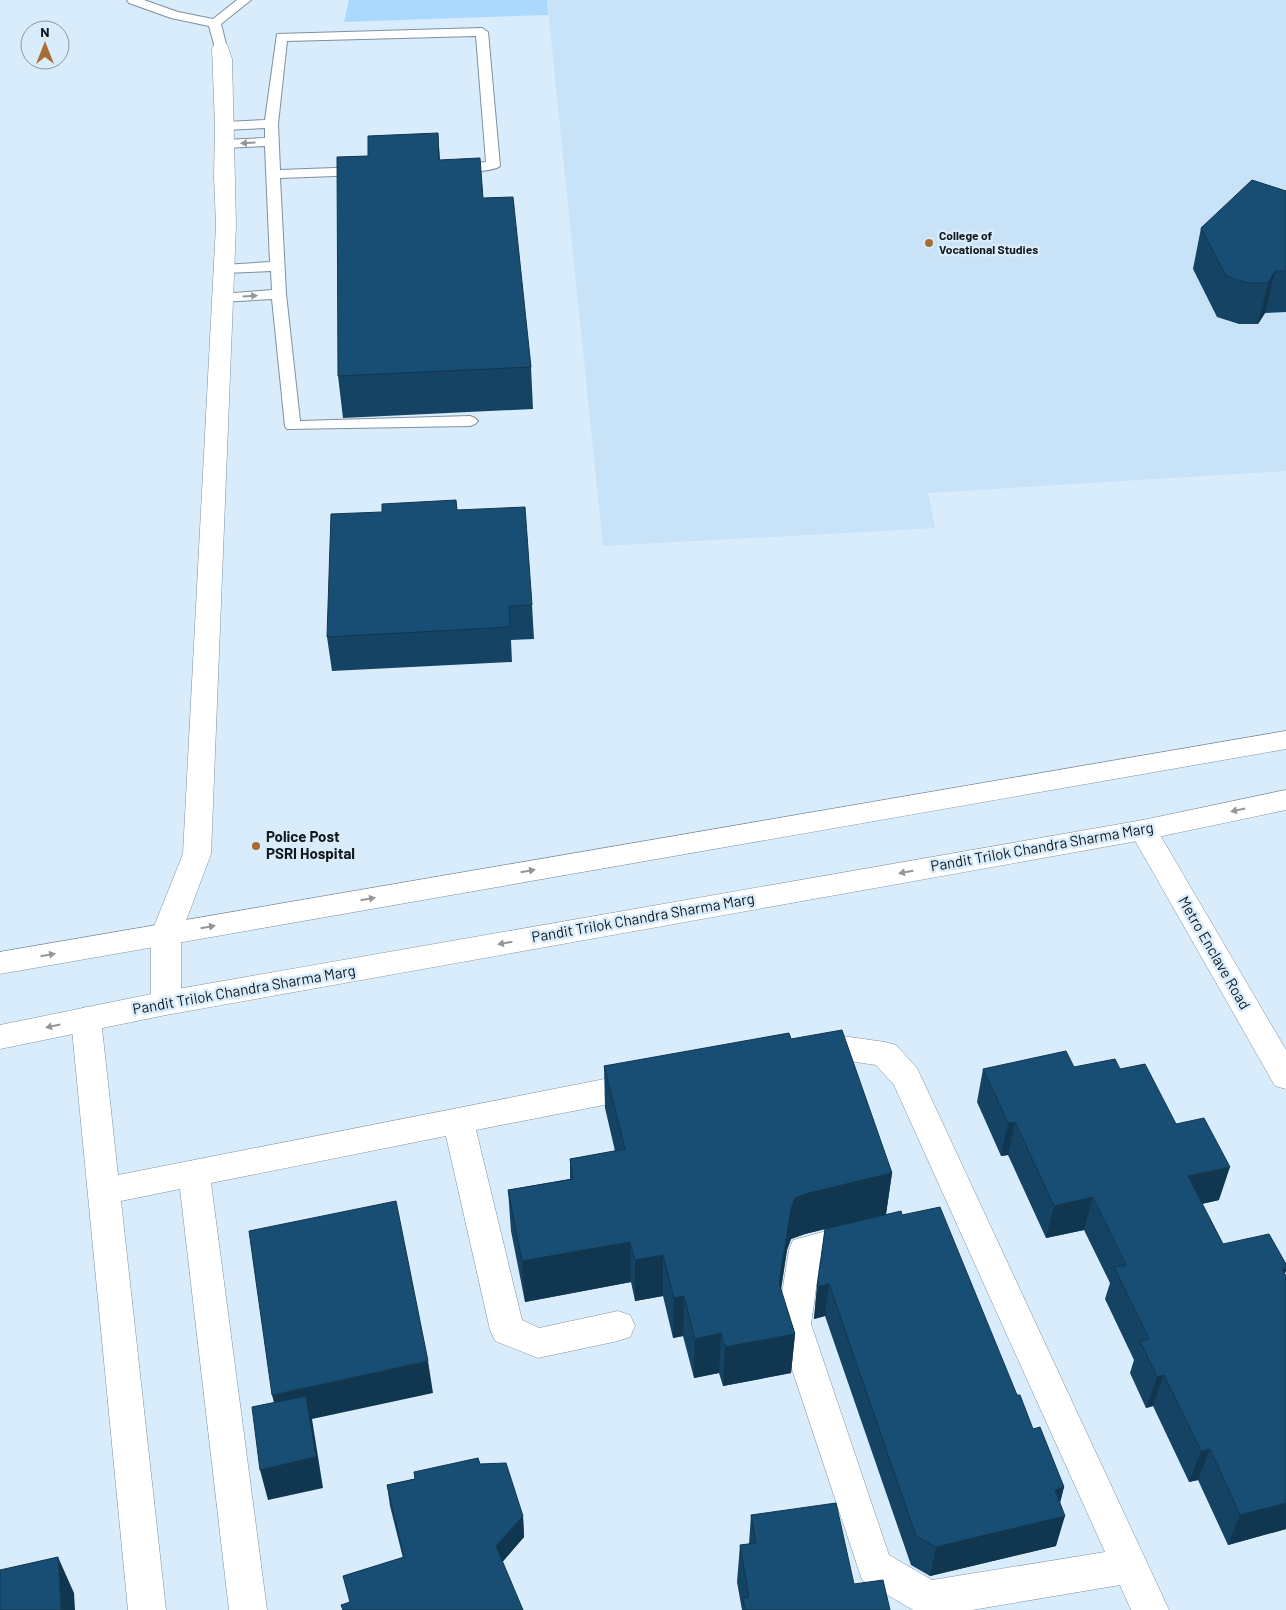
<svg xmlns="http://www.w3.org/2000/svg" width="1286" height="1610" font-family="Barlow,sans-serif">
<rect width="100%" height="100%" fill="#d9ecfc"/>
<path fill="#c8e2f7" d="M547,0H1286V471L928,493L935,528L603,546Z"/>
<path fill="#abd9fd" d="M349,0H547L548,15L344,22Z"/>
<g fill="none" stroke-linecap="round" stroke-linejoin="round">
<defs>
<path id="service" d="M127,0H144L178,12L213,19L237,0H251L221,24L227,48L221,52L215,48L209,26L171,18L129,3Z
M482,28L488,32L500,166C494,172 454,174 448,168L455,164L486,162L476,36L287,41L278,124L280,170L362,167L369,171L362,175L280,178L286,294L300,421L470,416L475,418L478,421L475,424L470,426L287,429L285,426L272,299L222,302L217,301L215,298L217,295L222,294L272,290L271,271L223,273L218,272L216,269L218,266L223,265L270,262L265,146L224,148L217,144L224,140L265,138V128L225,130L218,126L225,122L265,120L277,34Z"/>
<path id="minor" d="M221,43L227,44L232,59L236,225L211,854L181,934V1003L177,1011L166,1015L155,1011L151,1003V934L183,854L216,225L214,176L215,126L212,48L215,44Z
M1143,820L1153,823L1286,1050V1089L1275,1086L1129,830L1133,823Z
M86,1007L97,1011L101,1019L118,1175L640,1072L651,1076L655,1085L651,1094L640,1098L476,1130L522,1320L539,1328L618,1311L630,1315L635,1326L630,1337L618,1341L538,1358L495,1341L490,1330L446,1136L211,1183L267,1610H229L180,1189L121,1201L166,1610H128L71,1019L75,1011Z
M835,1035L885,1042L896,1045L917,1068L1169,1610H1131L1120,1585L972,1610H913L862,1580L777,1324L789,1250L793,1240L860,1222L872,1226L876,1236L872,1246L820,1260L811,1324L889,1555L932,1580L1105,1552L894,1085L876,1065L835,1059L812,1064L801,1061L797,1052L801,1043Z"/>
<path id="secondary" d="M1286,731V749L0,974V952Z
M1286,790V810L1143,840L166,1015L0,1049V1025L166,991L1143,820Z"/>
</defs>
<use href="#service" stroke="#7e909f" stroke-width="2"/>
<use href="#minor" stroke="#7e909f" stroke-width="1"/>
<use href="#secondary" stroke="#7e909f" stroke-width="1"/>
<use href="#service" fill="#fff" fill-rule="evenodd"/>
<use href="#minor" fill="#fff" fill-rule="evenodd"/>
<use href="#secondary" fill="#fff" fill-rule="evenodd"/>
</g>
<path fill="#154363" d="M438,133L440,160L483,198L531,367L533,409L343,418L338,376L368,156Z
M1286,191V312L1265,313L1258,324H1239L1217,317L1193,269L1201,228Z
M457,510L532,605L534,639L511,640L512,662L332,671L327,637Z
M791,1039L892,1173L886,1214L902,1215L1017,1395L1033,1429L1064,1487L1060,1503L1056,1546L930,1576L911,1565L825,1316L814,1319L817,1287L825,1229L805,1234L791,1239L787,1250L781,1290L795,1334L791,1373L723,1386L719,1373L694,1378L683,1336L673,1338L663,1296L635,1301L631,1282L525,1302L511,1231L508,1190L570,1179V1159L615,1151L605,1108L604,1066Z
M1074,1067L1120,1069L1176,1124L1219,1200L1202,1204L1223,1244L1285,1274L1286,1276V1529L1228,1545L1198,1480L1189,1482L1153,1406L1146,1408L1130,1373L1134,1360L1105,1299L1110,1283L1084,1230L1046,1238L1008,1155L1001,1156L977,1102L983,1069Z
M480,1464L523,1516L524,1537L503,1561L349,1602L403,1558L390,1506L387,1485Z
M751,1515L854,1584L890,1610H742L737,1582L740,1545L749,1544Z"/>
<path fill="#113750" d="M1275,271L1265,313L1258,324L1268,283Z
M1015,1122L1008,1155L1001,1156L1008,1123Z
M1230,1167L1219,1200L1178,1209L1188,1176Z
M892,1173L886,1214L805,1234L791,1239L787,1250L775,1324L779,1283L791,1209L795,1198L809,1193Z
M1093,1197L1084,1230L1046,1238L1054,1206Z
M630,1242L631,1282L525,1302L522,1261Z
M663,1255V1296L635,1301V1260Z
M1286,1268V1271L1275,1299L1282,1269Z
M829,1284L825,1316L814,1319L817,1287Z
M684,1296L683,1336L673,1338L674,1298Z
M721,1333L719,1373L694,1378L695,1339Z
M795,1334L791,1373L723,1386L725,1347Z
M428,1361L433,1393L312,1419L323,1488L268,1500L260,1470L280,1426L272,1395Z
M1164,1375L1153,1406L1146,1408L1157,1377Z
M1210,1449L1198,1480L1189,1482L1201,1451Z
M1064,1487L1056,1517L1055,1490Z
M1286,1503V1529L1228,1545L1240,1515Z
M523,1516L524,1537L499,1566L496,1546Z
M1065,1516L1056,1546L930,1576L936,1547Z
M58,1557L74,1593L75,1610H61Z"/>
<path fill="#184e73" stroke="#113750" d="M438,133L439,160L480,158L483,198L513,197L531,367L338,376L337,157L368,156V136Z
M1252,180L1286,191V271H1275L1268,283H1248L1226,276L1201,228Z
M456,500L457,510L525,507L532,605L509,606L510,627L327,637L331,514L382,512V504Z
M842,1030L892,1173L809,1193L795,1198L791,1209L779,1283L795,1334L725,1347L721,1333L695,1339L684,1296L674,1298L663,1255L635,1260L630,1242L522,1261L508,1190L573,1179L570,1159L625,1149L604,1066L789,1033L791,1039Z
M1066,1051L1074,1067L1115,1059L1120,1069L1145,1064L1176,1124L1204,1118L1230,1167L1188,1176L1223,1244L1269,1234L1286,1264V1268L1282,1269L1286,1276V1503L1240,1515L1210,1449L1201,1451L1164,1375L1157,1377L1140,1341L1149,1339L1114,1267L1126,1265L1093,1197L1054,1206L1015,1122L1008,1123L983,1069Z
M396,1201L428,1361L272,1395L249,1231Z
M940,1207L1017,1395H1020L1033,1429L1040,1427L1064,1487L1055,1490L1065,1516L936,1547L916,1536L829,1284L817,1287L825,1229L901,1211L902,1215Z
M306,1396L316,1457L260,1470L252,1407Z
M478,1458L480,1464L506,1463L523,1516L496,1546L523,1610H343L341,1605L350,1602L343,1576L404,1557L387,1485L415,1479L414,1472Z
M836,1503L854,1584L883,1580L890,1610H745L743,1598L749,1597L740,1545L756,1543L751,1515Z
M58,1557L61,1610H0V1570Z"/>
<defs><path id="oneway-solid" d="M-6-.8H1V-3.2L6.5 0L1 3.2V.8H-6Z" transform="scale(1.25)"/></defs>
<g fill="#949799">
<use href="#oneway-solid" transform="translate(248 143) rotate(177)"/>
<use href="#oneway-solid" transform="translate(250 296) rotate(-4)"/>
<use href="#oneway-solid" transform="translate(1238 810) rotate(168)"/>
<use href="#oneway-solid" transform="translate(528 871) rotate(-10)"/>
<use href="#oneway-solid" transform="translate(906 872) rotate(170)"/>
<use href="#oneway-solid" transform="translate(368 899) rotate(-10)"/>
<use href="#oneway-solid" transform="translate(208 927) rotate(-10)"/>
<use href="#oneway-solid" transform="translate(505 943) rotate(170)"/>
<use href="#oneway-solid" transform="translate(48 955) rotate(-10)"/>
<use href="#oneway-solid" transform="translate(53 1026) rotate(168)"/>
</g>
<g fill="#aa6d31" stroke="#d9ecfc" stroke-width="2">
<circle cx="929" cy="243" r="5"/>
<circle cx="256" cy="846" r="5"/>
</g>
<g text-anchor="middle" stroke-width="5" stroke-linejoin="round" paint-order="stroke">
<g font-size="12" font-weight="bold" fill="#11181d" stroke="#d9ecfc" text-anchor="start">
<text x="939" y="240">College of<tspan x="939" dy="14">Vocational Studies</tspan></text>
</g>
<g font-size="15" font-weight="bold" fill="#11181d" stroke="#d9ecfc" text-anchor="start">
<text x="266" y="842">Police Post<tspan x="266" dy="17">PSRI Hospital</tspan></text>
</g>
<g font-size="15" fill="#11181d" stroke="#d9ecfc">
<text transform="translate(1042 847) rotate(-10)" y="5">Pandit Trilok Chandra Sharma Marg</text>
<text transform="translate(643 918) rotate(-10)" y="5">Pandit Trilok Chandra Sharma Marg</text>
<text transform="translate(1214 953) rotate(60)" y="5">Metro Enclave Road</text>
<text transform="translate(244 990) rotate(-10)" y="5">Pandit Trilok Chandra Sharma Marg</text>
</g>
</g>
<g transform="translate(45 45)"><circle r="24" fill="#d9ecfc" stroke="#8997a3"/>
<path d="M0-4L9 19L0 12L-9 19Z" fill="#aa6d31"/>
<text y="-8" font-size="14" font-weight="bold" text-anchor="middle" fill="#11181d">N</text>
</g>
</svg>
